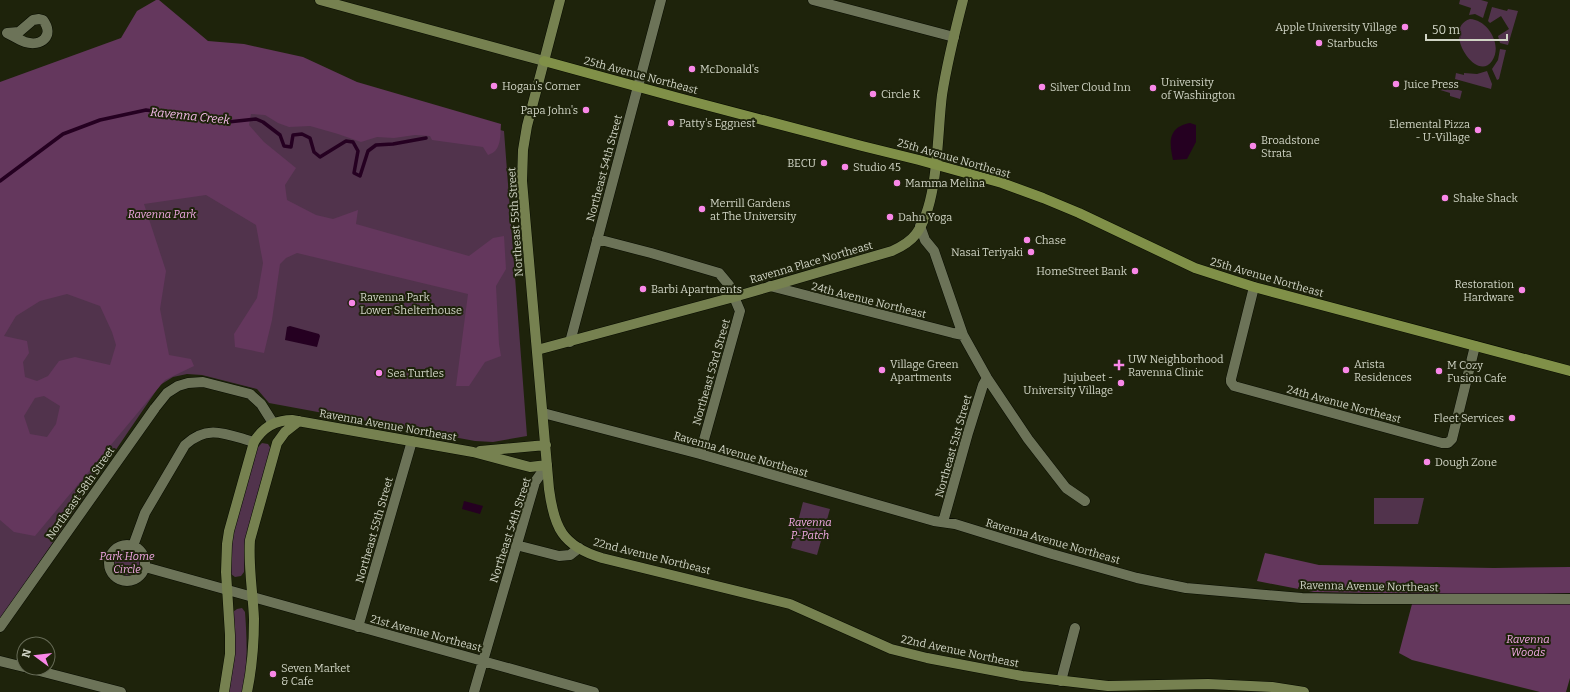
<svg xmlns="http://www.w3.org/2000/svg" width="1570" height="692" font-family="Bitter,serif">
<rect width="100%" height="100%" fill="#1e230b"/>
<path fill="#51334c" d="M1460,0H1481L1488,2L1483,18L1475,14L1469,15L1471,8L1459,4Z
M1492,7L1507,11L1508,9L1518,11L1508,45L1500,43L1498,36L1509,29L1501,16L1490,23L1488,21Z
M1470,19C1488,20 1503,45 1492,61C1476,84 1441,28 1470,19Z
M133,38L504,131L527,436L493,442L475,441L269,403L257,389L202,375L187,374L173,377L160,385L0,620V107Z
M1500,49L1506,50L1499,79L1497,80L1492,69L1498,60Z
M1487,71L1492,84L1491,89L1455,79L1456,73L1464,75V73L1477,74Z
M1439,81L1449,83L1448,87L1462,91L1460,99L1450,96V93L1437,89Z
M262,443L268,444L271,449L246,538L244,572L241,576L235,577L231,574C227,532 246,488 257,448Z
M1374,498H1424L1418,524H1374Z
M803,502L830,509L817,555L791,548Z
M114 563a13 13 0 1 1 26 0a13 13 0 1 1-26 0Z
M242,608L245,612C247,639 248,665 243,692H229L233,664V612L237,609Z"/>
<path fill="#64375d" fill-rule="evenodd" d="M156,0H159L208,41L244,44L303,57L357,82L501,124C500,136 502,151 488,155L483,147L432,140L430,136L415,135L394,138L377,137L361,142L338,134L310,126L289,127L278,123L265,115L251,114L249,125L264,142L296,168L285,185L287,200L316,215L333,219L358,210L356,224L469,256L493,238L504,236L506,269L496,286L499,344L501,356L485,362L469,386H456L468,294L297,253L286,258L280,264L272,320L264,353L235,347L234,334L257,298L263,263L256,225L206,195L144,204L166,271L160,309L169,355L191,359L194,366L165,380L35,536L14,532L0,520V82L121,38L137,11ZM67,294L100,306L112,332L116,345L110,365L75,357L59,361L48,376L37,381L25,377L23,362L29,353L27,341L4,336L16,316L40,301ZM44,396L60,406L56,424L47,437L30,434L24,416L35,398Z
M1265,553L1319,565L1494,568L1570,567V593L1515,595L1314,592L1257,581Z
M1570,603V678L1566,692H1540L1412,660L1399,653L1412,604Z"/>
<path fill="#250021" d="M1190,123L1196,125V142L1187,159L1173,160C1169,142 1168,127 1190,123Z
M290,326L319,334L320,336L317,347L285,340L287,327Z
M464,501L483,506L480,514L462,509Z"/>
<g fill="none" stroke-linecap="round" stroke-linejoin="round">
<path stroke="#250021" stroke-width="3.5" d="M0,181L63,134L100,120L146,110L228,122L256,119L263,122L280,135L284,146L291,147L293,135L302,134L310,138L314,152L320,157L346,141L353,142L358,151L354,173L360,176L368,151L376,145L393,144L426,138"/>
<defs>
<path id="street" d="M813,0L954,37
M39,19L43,20C55,36 41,47 25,42C19,40 13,36 7,33L19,32L33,20Z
M920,226L925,240L934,251L963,335L987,378L1028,439L1066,488L1085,501
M597,239L651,253L719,273L729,285L740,311L700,454
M770,286L953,333L963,335
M1254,287L1231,379V382L1234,386L1442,443H1448L1452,439L1475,346
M570,342L661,0
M543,413L700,454L934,521L955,524L1052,554L1137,578L1186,588L1302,598L1363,599H1570
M943,522L968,433L983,385L987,378
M516,545L559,556L570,555L579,548
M109 563a18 18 0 1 1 36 0a18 18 0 1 1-36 0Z
M133,546L145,513L185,445C208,423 228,435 254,442
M145,567L594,692
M0,627L155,408L167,393L178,386L188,383L203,382L250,394L261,404L273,423
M358,627L412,441
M0,661L24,667
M28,668L121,692
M1061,681L1075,628
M474,692L535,482L547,465"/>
<path id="secondary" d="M320,0L544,61
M560,0L527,126L523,150L522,181L549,489C554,527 562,546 602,558L790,604L891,649L927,658L1022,676L1108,686L1208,684L1272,687L1304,692
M537,350L734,297L892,251C901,247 910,242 916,234C939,203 937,133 942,95C947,63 955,31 963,0
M480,451L546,445
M224,692L230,654V635L226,572L227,544L229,531L254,442C263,427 275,420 292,420L473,452L530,467L547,465
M247,692C252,668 254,643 254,619C253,593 248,566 250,540L277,443L285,432L299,421"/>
<path id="primary" d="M544,61L679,98L862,146L919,160L1002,183L1043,198L1079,213L1195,268L1254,287L1570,371"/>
</defs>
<use href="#street" stroke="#080c00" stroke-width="11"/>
<use href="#secondary" stroke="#080c00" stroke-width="11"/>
<use href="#primary" stroke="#080c00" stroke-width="11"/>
<use href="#street" stroke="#6c7358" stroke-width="10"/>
<use href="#secondary" stroke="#768150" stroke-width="10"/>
<use href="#primary" stroke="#809048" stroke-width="10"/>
</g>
<g fill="#f987e8" stroke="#1e230b" stroke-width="1.5">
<circle cx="1405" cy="27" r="4"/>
<circle cx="1319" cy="43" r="4"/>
<circle cx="692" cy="69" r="4"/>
<circle cx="1396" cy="84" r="4"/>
<circle cx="494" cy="86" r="4"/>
<circle cx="1042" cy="87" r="4"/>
<circle cx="1153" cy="88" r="4"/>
<circle cx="873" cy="94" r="4"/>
<circle cx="586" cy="110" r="4"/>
<circle cx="671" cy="123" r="4"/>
<circle cx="1478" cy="130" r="4"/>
<circle cx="1253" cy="146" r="4"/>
<circle cx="824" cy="163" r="4"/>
<circle cx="845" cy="167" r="4"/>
<circle cx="897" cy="183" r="4"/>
<circle cx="1445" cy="198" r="4"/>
<circle cx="702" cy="209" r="4"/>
<circle cx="890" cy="217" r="4"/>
<circle cx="1027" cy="240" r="4"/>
<circle cx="1031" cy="252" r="4"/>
<circle cx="1135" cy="271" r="4"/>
<circle cx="643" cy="289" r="4"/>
<circle cx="1522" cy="290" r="4"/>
<circle cx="352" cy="303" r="4"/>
<path d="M1117 359h4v4h4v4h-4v4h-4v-4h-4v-4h4z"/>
<circle cx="882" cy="370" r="4"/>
<circle cx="1346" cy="370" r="4"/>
<circle cx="1439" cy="371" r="4"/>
<circle cx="379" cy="373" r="4"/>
<circle cx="1121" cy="383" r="4"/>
<circle cx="1512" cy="418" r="4"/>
<circle cx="1427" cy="462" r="4"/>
<circle cx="273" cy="674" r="4"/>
</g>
<g text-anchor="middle" stroke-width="4" stroke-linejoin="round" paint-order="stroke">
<g font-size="11" fill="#d0d4c5" stroke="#1e230b" text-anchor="start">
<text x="1397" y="31" text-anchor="end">Apple University Village</text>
<text x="1327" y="47">Starbucks</text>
<text x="700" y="73">McDonald's</text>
<text x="1161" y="86">University<tspan x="1161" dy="13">of Washington</tspan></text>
<text x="1404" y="88">Juice Press</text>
<text x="502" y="90">Hogan's Corner</text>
<text x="1050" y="91">Silver Cloud Inn</text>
<text x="881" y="98">Circle K</text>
<text x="578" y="114" text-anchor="end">Papa John's</text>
<text x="679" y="127">Patty's Eggnest</text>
<text x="1470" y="128" text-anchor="end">Elemental Pizza<tspan x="1470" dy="13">- U-Village</tspan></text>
<text x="1261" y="144">Broadstone<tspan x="1261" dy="13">Strata</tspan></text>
<text x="816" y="167" text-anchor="end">BECU</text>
<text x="853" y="171">Studio 45</text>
<text x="905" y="187">Mamma Melina</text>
<text x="1453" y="202">Shake Shack</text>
<text x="710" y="207">Merrill Gardens<tspan x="710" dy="13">at The University</tspan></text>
<text x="898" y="221">Dahn Yoga</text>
<text x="1035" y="244">Chase</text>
<text x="1023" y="256" text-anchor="end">Nasai Teriyaki</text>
<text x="1127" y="275" text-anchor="end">HomeStreet Bank</text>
<text x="1514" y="288" text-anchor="end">Restoration<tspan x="1514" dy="13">Hardware</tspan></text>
<text x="651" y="293">Barbi Apartments</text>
<text x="360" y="301">Ravenna Park<tspan x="360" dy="13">Lower Shelterhouse</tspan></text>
<text x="1128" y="363">UW Neighborhood<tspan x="1128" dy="13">Ravenna Clinic</tspan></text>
<text x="890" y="368">Village Green<tspan x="890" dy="13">Apartments</tspan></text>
<text x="1354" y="368">Arista<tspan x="1354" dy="13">Residences</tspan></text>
<text x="1447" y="369">M Cozy<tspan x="1447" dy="13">Fusion Cafe</tspan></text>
<text x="387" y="377">Sea Turtles</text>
<text x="1113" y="381" text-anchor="end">Jujubeet -<tspan x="1113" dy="13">University Village</tspan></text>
<text x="1504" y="422" text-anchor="end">Fleet Services</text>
<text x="1435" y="466">Dough Zone</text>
<text x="281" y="672">Seven Market<tspan x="281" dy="13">&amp; Cafe</tspan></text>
</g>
<g font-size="11" fill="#d0d4c5" stroke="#1e230b">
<text transform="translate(641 75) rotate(15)" y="4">25th Avenue Northeast</text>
<text transform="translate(954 158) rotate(16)" y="4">25th Avenue Northeast</text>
<text transform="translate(604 168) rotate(-75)" y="4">Northeast 54th Street</text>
<text transform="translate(515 222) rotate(-94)" y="4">Northeast 55th Street</text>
<text transform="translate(811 262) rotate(-16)" y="4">Ravenna Place Northeast</text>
<text transform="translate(1267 277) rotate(16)" y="4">25th Avenue Northeast</text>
<text transform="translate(869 300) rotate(14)" y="4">24th Avenue Northeast</text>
<text transform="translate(711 372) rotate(-74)" y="4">Northeast 53rd Street</text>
<text transform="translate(1344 404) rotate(15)" y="4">24th Avenue Northeast</text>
<text transform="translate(388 425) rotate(10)" y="4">Ravenna Avenue Northeast</text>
<text transform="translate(953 446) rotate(-74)" y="4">Northeast 51st Street</text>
<text transform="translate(741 454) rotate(16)" y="4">Ravenna Avenue Northeast</text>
<text transform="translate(80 493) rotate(-55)" y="4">Northeast 58th Street</text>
<text transform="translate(374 530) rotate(-74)" y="4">Northeast 55th Street</text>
<text transform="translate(510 530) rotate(-72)" y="4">Northeast 54th Street</text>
<text transform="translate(1053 541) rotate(16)" y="4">Ravenna Avenue Northeast</text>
<text transform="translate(652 556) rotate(14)" y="4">22nd Avenue Northeast</text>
<text transform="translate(1369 586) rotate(1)" y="4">Ravenna Avenue Northeast</text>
<text transform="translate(426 633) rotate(15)" y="4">21st Avenue Northeast</text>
<text transform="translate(960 651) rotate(12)" y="4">22nd Avenue Northeast</text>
</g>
<g font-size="11" font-style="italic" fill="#f3aae6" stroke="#1e230b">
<text x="162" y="218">Ravenna Park</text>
<text x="810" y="526">Ravenna<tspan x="810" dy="13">P-Patch</tspan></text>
<text x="127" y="560">Park Home<tspan x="127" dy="13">Circle</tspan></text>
<text x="1528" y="643">Ravenna<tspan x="1528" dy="13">Woods</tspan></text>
</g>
<g font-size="12" font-style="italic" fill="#f8bded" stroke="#1e230b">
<text transform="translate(190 116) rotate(6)" y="4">Ravenna Creek</text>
</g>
</g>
<g transform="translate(36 656) rotate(285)"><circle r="19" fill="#1e230b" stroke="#656a55"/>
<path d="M0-3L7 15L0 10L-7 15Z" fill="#f987e8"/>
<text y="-6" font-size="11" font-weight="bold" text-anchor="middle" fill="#d0d4c5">N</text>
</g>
<path d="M1426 34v6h81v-6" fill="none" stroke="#d0d4c5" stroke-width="2"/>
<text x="1432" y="34" font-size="12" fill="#d0d4c5" stroke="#1e230b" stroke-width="3" paint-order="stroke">50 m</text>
</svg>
